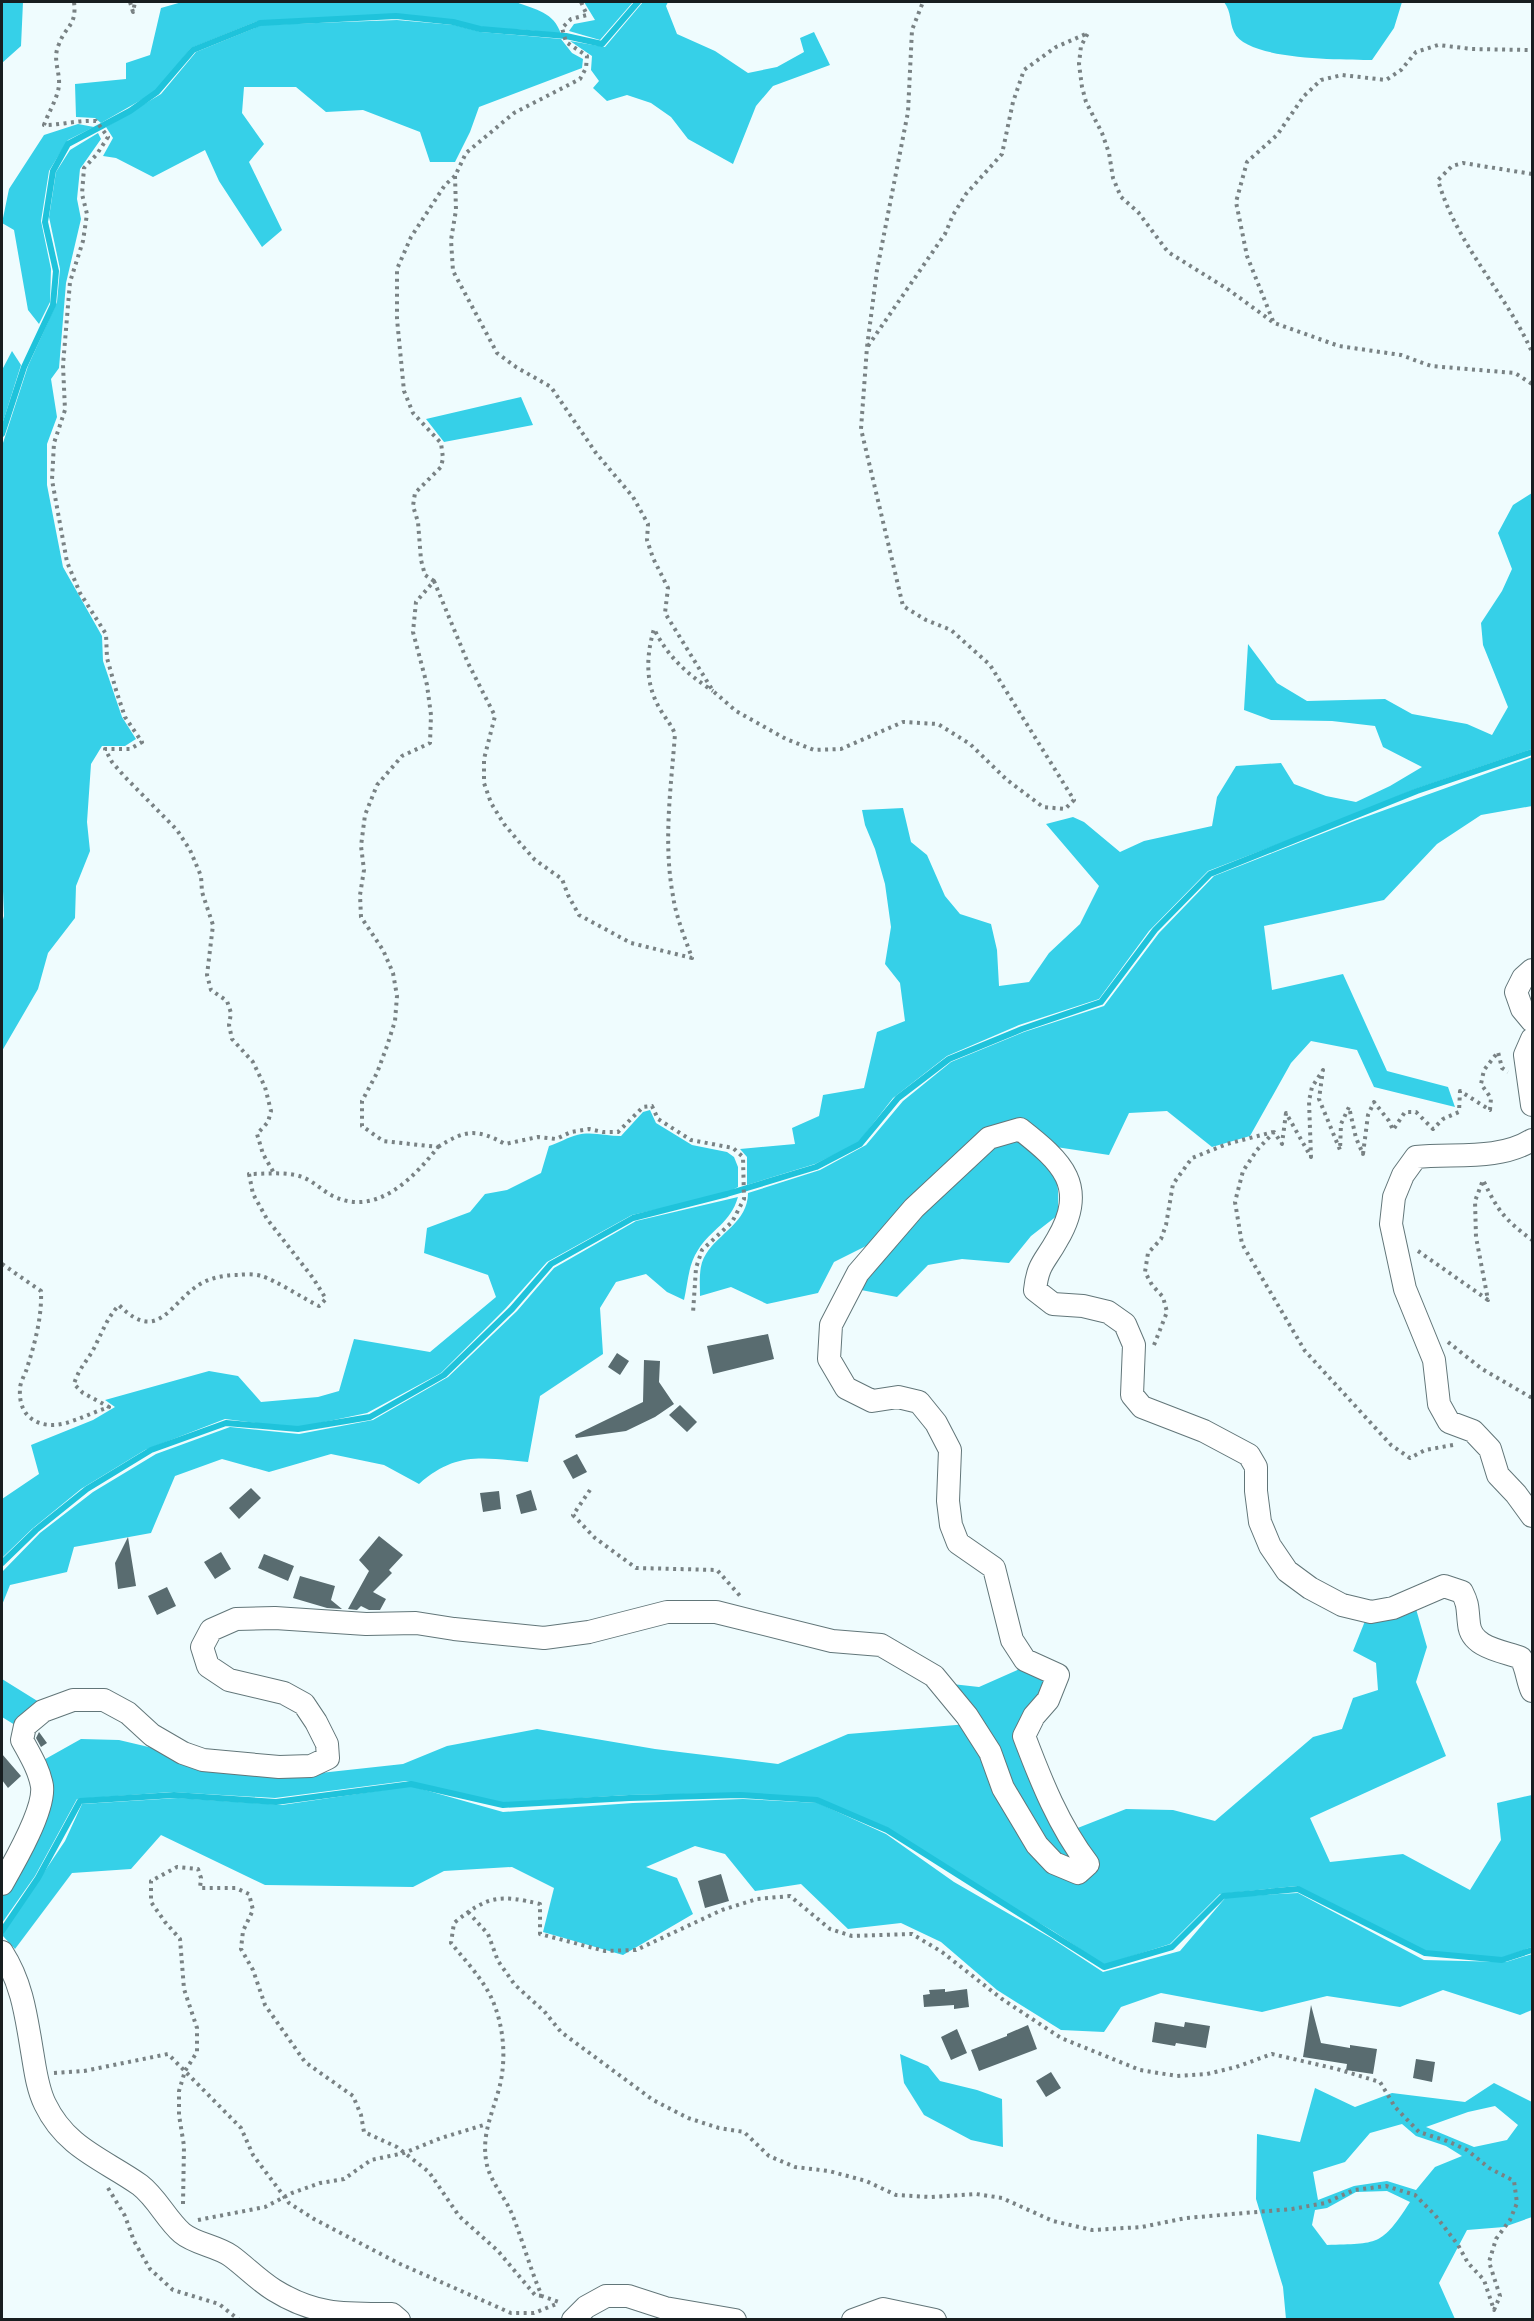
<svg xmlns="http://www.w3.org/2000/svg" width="1534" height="2321" font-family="Lora,serif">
<rect width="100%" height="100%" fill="#effcfe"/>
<path fill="#36d0e8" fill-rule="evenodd" d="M2,2H23L21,46L2,63Z
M182,2H516C536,10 554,12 561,34L527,30L479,28L451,20L394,15L258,21L191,48L155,92L101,123L95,118L76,117L75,84L126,79V63L150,55L161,8Z
M584,2H633L600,40L569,31L574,24L595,20Z
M643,2H668L666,6L677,34L715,51L748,73L777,67L804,52L800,38L814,32L830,65L773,86L756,106L733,164L688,139L671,117L651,103L627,95L607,101L593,88L599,81L591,70L592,56L570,41L605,47Z
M1224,2H1402L1394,28L1372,60C1343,59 1247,61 1234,32C1229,21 1232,13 1224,2Z
M397,20L454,25L481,32L561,39L572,53L583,59L582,68L479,107L470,132L455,162H430L420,132L363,110L326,112L296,87H244L242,113L264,144L249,162L282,230L262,247L219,181L205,150L153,177L116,158L103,156L113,138L106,127L161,94L196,52L262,25Z
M78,124L94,127L68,140L49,171L41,221L51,269L50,302L39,324L28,310L14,230L2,223L9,189L44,135Z
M98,133L101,139L80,169L77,199L81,219L66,283L59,368L51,379L57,417L47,444V485L63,567L102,636L103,661L122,717L136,739L125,746H102L91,764L87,822L90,851L76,886L75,918L48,953L38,989L2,1051V923L4,916L2,866V446L28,366L57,302L60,269L49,217L56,172L70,150Z
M12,351L21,365L2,425V370Z
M521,397L533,425L444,442L426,419Z
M1532,493V749L1415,789L1346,818L1208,871L1149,931L1099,999L1019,1025L947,1056L893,1098L858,1143L815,1164L747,1185V1157L740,1149L795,1144L792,1128L819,1116L823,1095L864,1088L877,1032L905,1021L900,983L885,964L891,927L885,884L875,849L865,825L862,810L903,808L911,842L927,855L945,896L960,914L991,924L997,950L999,986L1029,982L1049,953L1080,924L1099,886L1046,824L1073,817L1084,822L1120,852L1144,841L1212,826L1217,797L1236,766L1281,763L1294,784L1326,796L1356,802L1390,786L1422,767L1383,747L1375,726L1332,721L1271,720L1244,710L1248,644L1277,683L1307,701L1385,699L1412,714L1467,724L1492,735L1508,707L1483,645L1481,623L1502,591L1512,569L1498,533L1513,505Z
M1532,757V806L1481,815L1437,844L1384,900L1264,926L1272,990L1343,974L1387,1071L1448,1087L1455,1107L1374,1087L1357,1050L1311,1041L1291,1063L1250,1136L1212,1147L1167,1111L1129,1113L1109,1155L1056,1147L1020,1124L876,1241L834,1262L818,1293L767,1304L731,1287L700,1296C700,1282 698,1266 706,1254C719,1233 748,1222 748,1193L820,1170L866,1145L903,1101L951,1062L1024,1032L1104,1006L1159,933L1214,876L1357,820Z
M650,1110L656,1123L692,1145L727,1152L734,1157L738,1167V1187L725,1194L632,1215L547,1262L506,1308L441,1373L367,1413L296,1428L225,1419L145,1450L81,1489L32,1529L2,1558V1499L39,1474L31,1445L93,1420L115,1407L105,1400L209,1371L238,1376L261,1402L318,1397L339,1391L354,1339L430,1352L496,1297L488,1275L424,1253L427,1228L470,1212L485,1194L507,1190L541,1173L549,1146C559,1143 568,1137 577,1135C591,1131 606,1136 621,1136L643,1112Z
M1012,1138C1027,1144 1044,1154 1052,1169C1060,1181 1058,1201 1058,1215L1031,1236L1009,1263L962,1259L928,1265L897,1297L856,1289L970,1162Z
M738,1197C730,1224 712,1228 698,1250C688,1265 688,1283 684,1300L667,1292L646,1274L616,1282L600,1308L603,1354L540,1396L528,1462C483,1458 456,1451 419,1484L384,1465L331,1454L269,1472L222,1459L175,1476L151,1533L74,1547L67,1572L10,1585L2,1605V1572L40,1533L93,1492L156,1454L230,1427L299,1434L373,1420L448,1377L517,1311L554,1268L636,1221Z
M1414,1602L1427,1647L1416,1682L1446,1756L1310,1818L1330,1862L1403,1854L1470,1890L1501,1840L1497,1803L1532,1795V1947L1501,1958L1425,1951L1297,1886L1220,1894L1170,1944L1104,1965L1053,1931L955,1874L886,1827L816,1798L738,1793L628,1795L504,1803L406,1781L275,1798L171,1792L77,1799L35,1876L2,1923V1894L31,1848L40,1762L81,1739L119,1740L174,1753L311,1774L403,1764L447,1746L537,1729L655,1749L778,1764L848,1734L968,1724L1002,1791L1077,1878L1070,1831L1126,1809L1173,1810L1215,1821L1313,1737L1342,1729L1353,1698L1378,1690L1376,1663L1353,1651L1365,1621Z
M1024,1667L1053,1677L1019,1735L1080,1861L1054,1860L952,1684L979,1687Z
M2,1679L39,1702L15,1725L2,1717Z
M411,1786L503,1812L633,1803L743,1799L818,1803L886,1834L954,1882L1051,1938L1103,1972L1180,1951L1226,1897L1298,1893L1424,1960L1506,1962L1532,1954V2010L1520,2015L1443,1990L1400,2007L1327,1996L1262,2012L1161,1993L1121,2007L1104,2032L1061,2030L997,1990L941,1942L901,1923L848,1929L801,1884L755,1891L725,1854L695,1846L646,1867L677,1878L693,1914L623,1955L543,1932L554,1888L512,1867L444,1871L413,1887L265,1885L161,1835L131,1869L72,1873L15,1949L2,1935L65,1841L82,1804L178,1798L282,1805Z
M900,2054L928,2066L940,2081L977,2090L1002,2099L1003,2147L971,2140L924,2115L904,2083Z
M1494,2083L1532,2102V2217L1504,2227L1467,2230L1439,2283L1455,2319H1286L1283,2287L1256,2199L1257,2134L1300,2142L1315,2088L1355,2107L1392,2093L1465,2102ZM1495,2106L1518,2125L1507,2140L1474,2147L1426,2127L1468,2112ZM1402,2124L1416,2136L1446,2146L1462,2156L1435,2167L1416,2190L1387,2181L1354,2186L1318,2200L1313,2172L1345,2162L1370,2133ZM1387,2191L1410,2202C1381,2247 1378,2243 1327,2245L1312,2225L1315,2210L1327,2208L1356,2192Z"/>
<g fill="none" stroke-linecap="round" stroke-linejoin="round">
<path stroke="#1fc3db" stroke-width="6" d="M2,434L24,367L53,305L56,271L45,222L53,171L68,144L130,111L157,92L193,50L260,23L396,16L453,22L480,29L566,36L602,44L638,2
M2,1563L36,1530L87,1489L151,1450L226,1423L298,1429L370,1417L444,1375L512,1309L551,1264L633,1218L727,1194L816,1167L860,1144L898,1098L949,1059L1022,1029L1101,1002L1155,930L1210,874L1417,791L1532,752
M2,1931L38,1878L80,1801L174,1795L276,1802L411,1784L503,1805L629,1798L740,1795L817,1800L887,1830L1104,1967L1172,1947L1223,1896L1298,1889L1425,1953L1502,1960L1532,1950"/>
</g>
<path fill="#596c70" d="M768,1334L774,1359L713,1374L707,1346Z
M617,1353L629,1361L620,1375L608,1367Z
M644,1360L660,1361L659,1382L674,1404L655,1417L626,1431L576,1438L575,1435L643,1402Z
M680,1405L697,1422L687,1432L669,1415Z
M577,1454L587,1472L573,1479L563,1461Z
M251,1488L261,1498L239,1519L229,1508Z
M531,1490L537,1510L521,1514L516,1495Z
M499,1491L501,1509L483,1512L480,1493Z
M379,1536L403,1555L389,1570L392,1573L373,1592L386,1599L380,1610H369L361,1606L357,1610L348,1609L369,1571L359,1560Z
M128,1537L136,1586L118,1589L115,1563Z
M221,1552L231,1569L215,1579L204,1562Z
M264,1554L294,1566L288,1581L258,1568Z
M300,1576L335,1586L331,1600L342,1609L327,1608L293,1598Z
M167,1587L176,1606L157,1615L148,1596Z
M39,1732L47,1743L41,1747L36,1738Z
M2,1754L21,1776L8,1788L2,1780Z
M721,1874L729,1901L705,1908L698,1881Z
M945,1989V1992L967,1989L969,2007L954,2009V2005L924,2007L923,1995L930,1994L929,1990Z
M1311,2005L1321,2043L1350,2048V2045L1377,2049L1373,2074L1346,2070L1347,2064L1303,2057Z
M1155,2022L1184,2027L1185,2022L1210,2026L1206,2048L1176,2043L1175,2046L1152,2042Z
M1028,2025L1037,2049L979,2071L971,2050L1007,2036V2034Z
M957,2029L967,2053L951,2060L941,2037Z
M1416,2059L1435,2062L1432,2082L1413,2078Z
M1051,2072L1061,2088L1046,2097L1036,2081Z"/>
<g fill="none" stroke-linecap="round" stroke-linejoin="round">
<defs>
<path id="minor" d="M1532,970L1523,978L1516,992L1522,1009L1532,1021
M1532,1039L1525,1055L1532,1105
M1532,1140C1498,1161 1454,1153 1416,1157L1403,1175L1394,1197L1391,1224L1405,1289L1434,1360L1439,1404L1449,1422L1473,1431L1490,1449L1498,1475L1516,1494L1532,1516
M2,1884C14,1863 45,1810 42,1786C39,1769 30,1755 22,1740L25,1726L43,1711L73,1700H104L128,1713L152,1735L183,1753L203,1760L279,1767L311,1766L328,1758L327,1744L316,1722L304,1704L284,1693L229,1680L208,1666L202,1647L211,1630L236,1619L275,1618L366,1624L416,1623L454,1629L544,1638L589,1632L667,1612H716L832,1641L881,1645L934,1676L967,1716L990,1752L1003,1788L1037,1845L1054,1863L1078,1873L1088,1864C1059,1826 1041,1781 1024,1736L1034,1716L1048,1700L1058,1675L1025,1660L1012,1640L994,1568L958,1543L951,1525L948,1501L950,1450L936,1423L919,1402L898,1397L872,1401L846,1388L829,1359L831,1325L858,1273L914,1208L989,1138L1020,1129C1062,1162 1089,1186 1057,1240C1045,1262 1038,1263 1035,1290L1053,1304L1083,1306L1108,1312L1125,1324L1134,1345L1132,1395L1142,1407L1204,1431L1249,1455L1256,1467V1491L1260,1522L1270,1546L1287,1571L1310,1588L1342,1605L1371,1612L1393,1608L1444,1586L1462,1592C1469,1606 1467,1608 1469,1624C1471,1648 1503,1651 1521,1658C1527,1669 1527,1680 1532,1691
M2,1952C22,1983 26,2015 32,2051C35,2068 37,2088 45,2104C66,2148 103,2159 140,2185C157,2198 166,2219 182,2233C195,2244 217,2246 231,2256C246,2267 258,2280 274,2290C316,2316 345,2314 392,2314L399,2320
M573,2320L586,2307L606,2296H628L665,2308L735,2320
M853,2320L883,2309L935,2320"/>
</defs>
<use href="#minor" stroke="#627679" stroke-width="24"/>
<path stroke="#798284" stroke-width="4" stroke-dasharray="3 4.5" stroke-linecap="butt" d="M74,2C77,26 66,25 59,44C52,59 60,71 59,85C58,98 48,113 44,125C62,125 77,120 96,121L108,137L97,154L84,168L82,194L87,214L83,241L70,282L63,365L65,410L54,443L52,480L67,562L80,593L106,634L107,658L116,690L125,717L142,742L130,749H105L112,762L124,776L177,830L190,850L201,876L202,892L213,925L207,975L211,990L227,1001L231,1013L229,1025L232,1039L253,1062L265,1087L271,1111L268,1122L257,1134L263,1154L274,1173
M130,2L133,12L135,2
M1532,174L1463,163L1452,166L1438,180C1456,244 1505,292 1532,352
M455,176L456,210L451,240L453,271L497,353L516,367L551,387L596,453L633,497L648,524L647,540L653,558L668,588L665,613L713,691L736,711L786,739L814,750L841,749L903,722L938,724L970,744L1007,780L1043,807L1065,809L1074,800L990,665L951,630L926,620L903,606L861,429L867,347L877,270L908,112L912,30L923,2
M1273,321L1247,256L1236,202L1247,162L1277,135L1304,96L1321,80L1342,75L1386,80L1401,70L1416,52L1438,45L1472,49L1532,50
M868,346L945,234L953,215L966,194L1002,154L1013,102L1024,70L1056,47L1088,33L1081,46L1079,64L1082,87L1086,102L1102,133L1109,153L1113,178L1121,197L1138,212L1168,252L1229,290L1274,323L1339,346L1401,355L1431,366L1515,373L1532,384
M434,581L425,575L421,560L418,522L413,506L415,493L441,467L443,458L441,443L413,413L404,391L397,319V269L411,237L445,185L455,176L466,153L514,113L580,79L586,68L587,56L566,42L562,28L571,19L587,15L581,2
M438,1147C465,1130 476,1128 505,1144L538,1137L556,1139L571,1132L589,1129L603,1132H618L643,1107L652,1106L658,1119L691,1140L733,1148L743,1157L744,1199L732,1222L702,1250L696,1268L693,1313
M1418,1251L1488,1300L1476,1237L1475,1201L1483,1180C1498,1211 1504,1219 1532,1240
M2,1264L41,1291C42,1317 35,1343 27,1368C25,1375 20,1382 20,1389C18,1418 40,1430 66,1423C80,1419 94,1412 109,1407L83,1393L74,1384C80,1365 90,1359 97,1342C104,1328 108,1317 119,1305C159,1346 171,1300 202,1283C213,1277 226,1275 238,1275C245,1274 255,1274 261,1276C274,1279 304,1299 319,1306L326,1299L313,1278L267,1219L253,1194L249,1174C265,1174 280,1172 295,1175C312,1178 321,1191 335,1197C377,1216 414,1178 438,1147L383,1141L362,1126V1101L377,1073L387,1046L395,1021L397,996L393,973L383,950L361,917L360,895L364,870L361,846L365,815L377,785L402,756L430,743L431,715L427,685L413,632L416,602L434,581L468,663L495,716L484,759V783L491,803L504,824L520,843L535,860L562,879L568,895L579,915L631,943L692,958C685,938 676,917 673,896C663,842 671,788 675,734C671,724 665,718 660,709C645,684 646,656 654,629C668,657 687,674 713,691
M1448,1342L1482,1369L1532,1398
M1154,1345L1167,1312L1163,1297L1152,1285L1145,1272L1148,1253L1161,1239L1166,1225L1173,1184L1192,1158L1227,1144L1273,1132
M1453,1445L1425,1450L1410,1458L1391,1445L1305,1351L1242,1244L1235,1202L1243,1171L1257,1150L1274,1132L1282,1144L1286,1113L1311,1157L1309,1101L1312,1087L1323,1070L1319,1099L1340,1150L1341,1124L1349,1107L1356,1138L1363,1154L1368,1115L1374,1102L1389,1121L1393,1130L1405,1112H1416L1433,1129L1443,1119L1459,1112L1460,1091L1490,1110L1491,1098L1481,1084L1484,1070L1498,1052L1502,1068L1508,1072
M590,1490L573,1515L595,1538L636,1568L717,1570L741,1597
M468,1912L488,1934L498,1961L515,1985L544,2011L561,2032L653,2100L688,2118L719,2128L744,2132L769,2156L795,2167L829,2171L866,2181L896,2195L930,2197L976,2194L1002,2198L1053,2221L1092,2230L1142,2227L1186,2218L1292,2209L1325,2203L1354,2190L1386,2186L1415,2195L1435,2215L1458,2245L1468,2263L1484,2280L1494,2310L1500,2296L1489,2262L1496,2239L1510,2220L1517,2203L1514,2181L1489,2168L1467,2150L1447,2141L1419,2132L1395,2107L1380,2082L1337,2069L1272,2054L1236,2067L1207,2074L1177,2076L1140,2070L1061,2038L1002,1999L942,1952L912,1934L852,1936L830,1929L790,1896L757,1899L722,1910L636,1950L605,1951L540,1934V1904C499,1894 487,1896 454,1923L451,1943C464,1959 480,1976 490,1995C504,2023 507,2059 499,2089C492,2114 482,2134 486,2160C489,2181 504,2195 512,2214C523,2241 530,2269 542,2296L562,2303
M54,2073L84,2071L168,2054L241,2128L253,2155L289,2203L314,2219L398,2263L511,2313H534L559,2303
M108,2188L125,2216L134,2241L150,2269L173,2290L219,2304L239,2320
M183,2204L184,2146L179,2115V2091L185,2071L197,2052V2028L184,1989L180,1939L165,1922L151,1902V1881L177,1867L198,1869L201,1878L200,1888H236L249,1894L253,1910L243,1931L241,1949L253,1970L265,2005L305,2062L353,2096L361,2115L364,2132L397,2147L429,2172L459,2216L498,2251L535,2295L542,2296
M198,2220L265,2207L292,2193L320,2183L344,2179L371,2160L404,2153L441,2138L487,2124"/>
<use href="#minor" stroke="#fff" stroke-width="22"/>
</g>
<rect width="1534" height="2321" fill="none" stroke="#171e20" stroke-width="6"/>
</svg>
